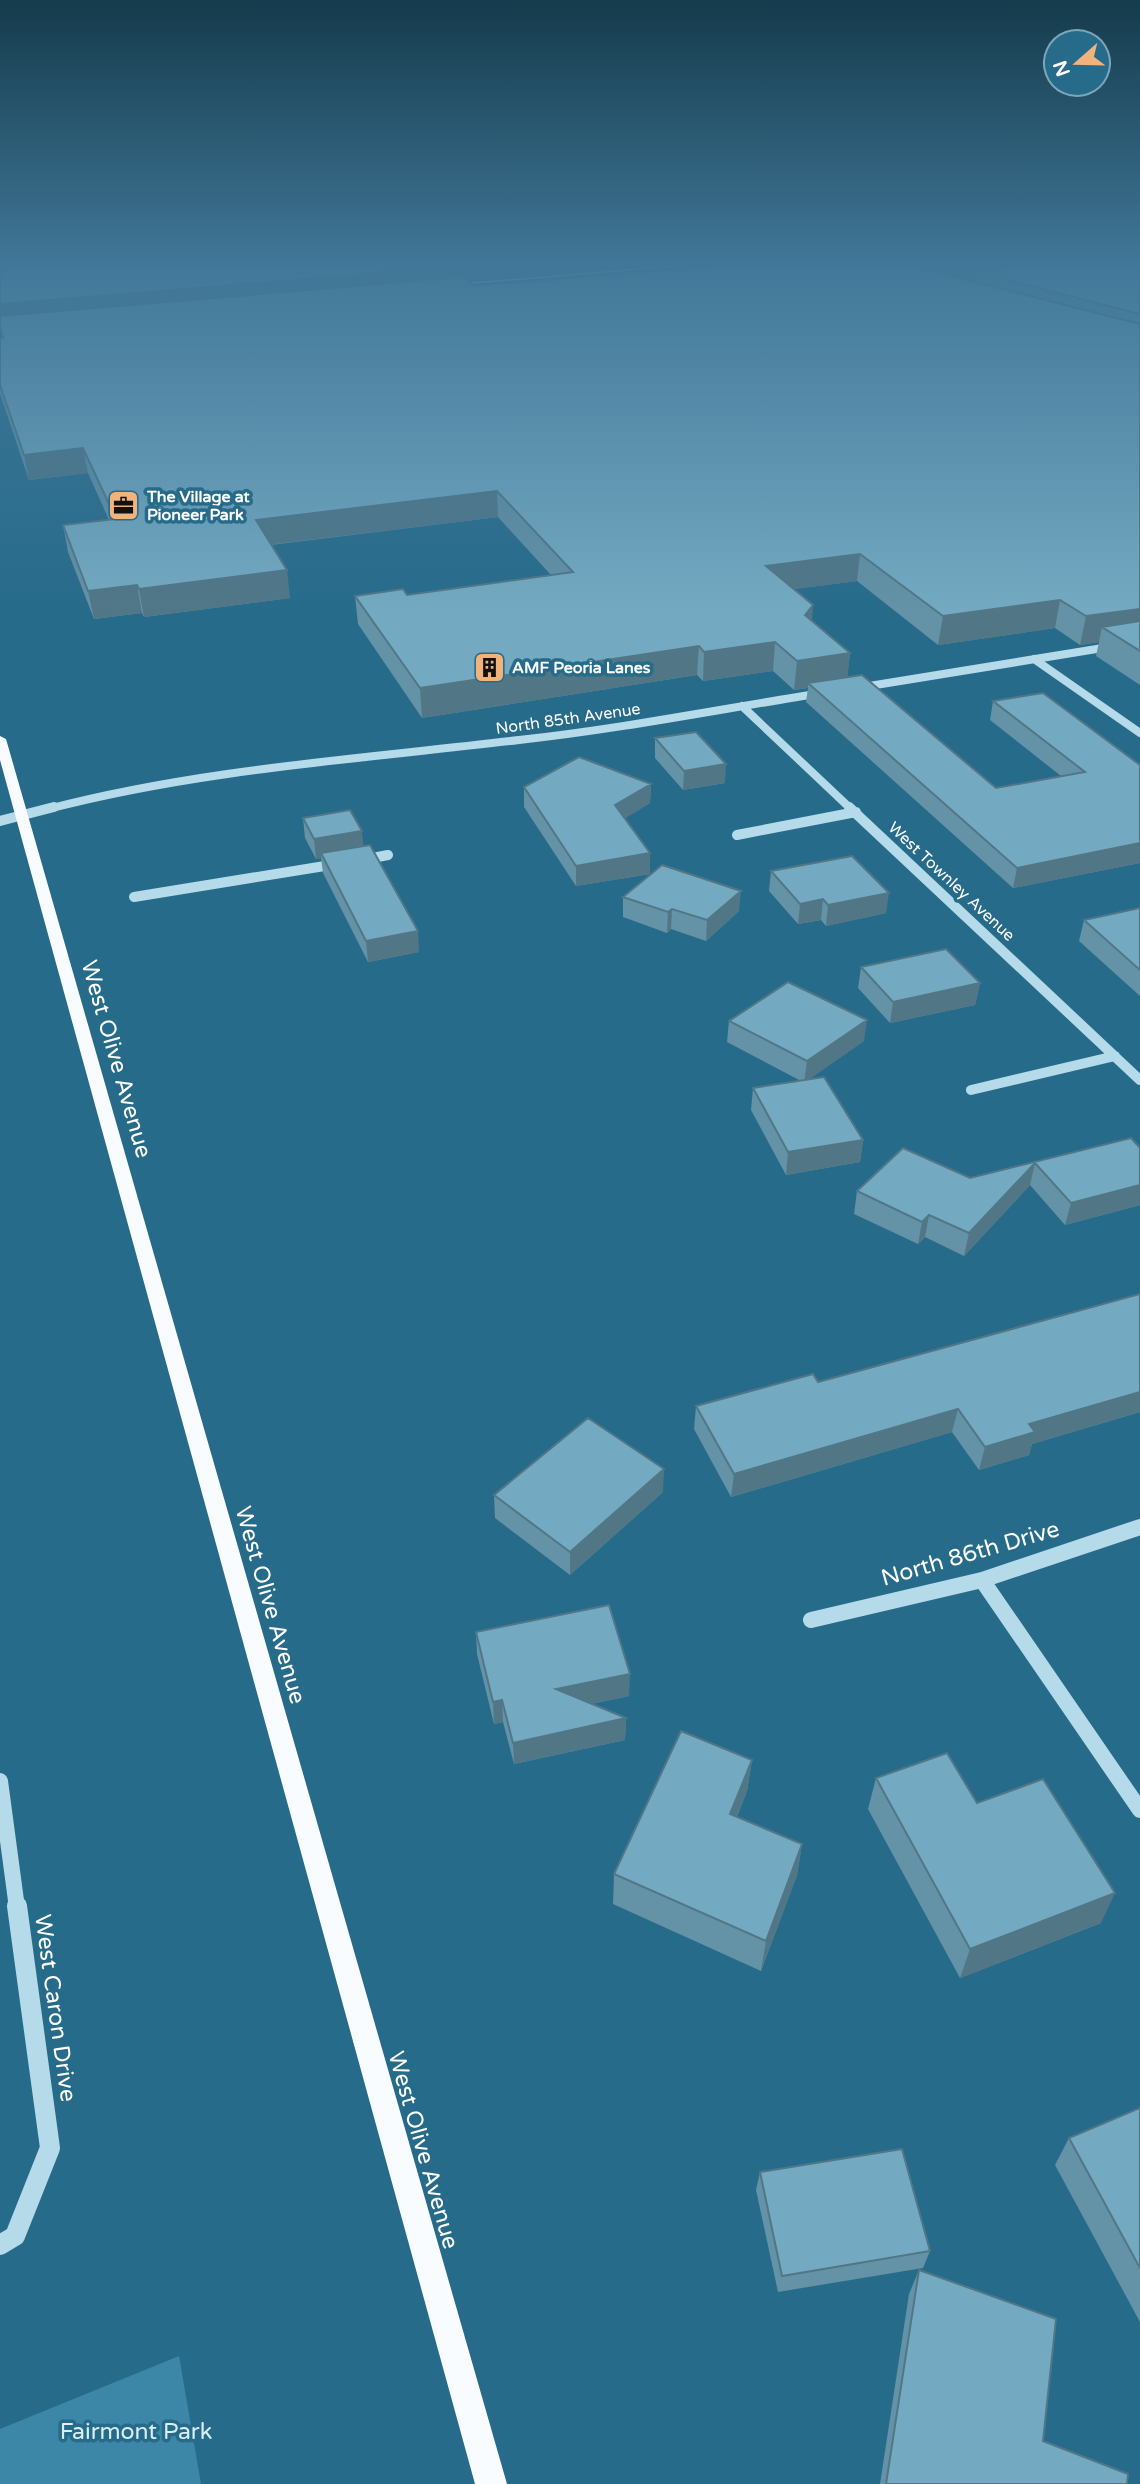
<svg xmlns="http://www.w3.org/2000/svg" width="1140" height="2484" font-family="'Varela Round',sans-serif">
<rect width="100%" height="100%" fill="#276b8a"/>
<path fill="#3c87a7" d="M437,266H648L458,282Z
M179,2356L201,2484H0V2429Z"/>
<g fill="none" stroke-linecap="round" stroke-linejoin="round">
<path stroke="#b5dae9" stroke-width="8" d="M1034,659L1140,733
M857,688L1140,642
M742,706L851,809
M48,809C201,769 361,759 519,740C620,729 721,709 822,693"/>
<path stroke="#b5dae9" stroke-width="10" d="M849,807L1140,1080
M0,821L54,807
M737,835L856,812
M362,860L388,855
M134,897L337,864
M971,1090L1115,1056"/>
<path stroke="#b5dae9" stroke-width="16" d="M982,1580L1140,1810
M811,1620L982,1580L1140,1527
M0,1781L17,1908"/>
<path stroke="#b5dae9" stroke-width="20" d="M0,2245L15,2236L50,2148L17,1906"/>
<path fill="#f8fcfe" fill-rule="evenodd" d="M665,266H687L447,286L450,284Z
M0,736L6,739L507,2484H475L0,760Z"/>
</g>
<path fill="#6492a6" d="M709,266H1140V685L1096,656L1099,642L1080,645L1055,628L938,645L857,581L794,589L812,621L850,653L847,677L996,788L1061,776L990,720L993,701L1140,765V864V863L1013,888L806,702L808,688L794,690L773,671L703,681L697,675L422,718L358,624L355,596L407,595L551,575L498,517L271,545L290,598L144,617L142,613L94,619L68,552L63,525L109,520L88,473L29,480L0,394V338L453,277L475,286Z
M655,738L725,783L683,790L655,758Z
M651,784L650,803L625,818L650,874L576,886L524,807V787Z
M303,818L363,846L419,952L368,962L323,873L321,858L316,859L305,838Z
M771,871L886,913L826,926L821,920L798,924L769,891Z
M623,897L739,911L706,941L671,929L667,933L623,917Z
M1140,908V996L1079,941L1084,920Z
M861,967L980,983L975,1005L890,1023L858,988Z
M729,1021L864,1041L809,1079L863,1140L860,1162L786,1175L751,1110L753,1088L801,1081L727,1042Z
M1131,1138L1140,1148V1205L1065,1225L1030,1185L964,1256L925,1237L918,1244L854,1214L857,1191L970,1178Z
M1140,1294V1412L1032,1444L1029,1455L979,1470L952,1432L731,1497L694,1429L696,1406L818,1382Z
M663,1492L570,1575L495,1518L494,1495Z
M476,1632L629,1696L591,1704L626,1718L625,1740L514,1764L503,1722L494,1724L477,1654Z
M752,1760L747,1791L737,1817L802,1844L797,1875L761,1971L613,1904L614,1874Z
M876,1778L977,1803L1101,1923L960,1978L868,1809Z
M1140,2108V2322L1055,2165L1069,2138Z
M760,2172L930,2251L923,2268L778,2292L756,2190Z
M919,2270L1043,2441L1127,2484H880L909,2294Z"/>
<path fill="#517787" d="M954,266H1092L976,272L975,281L951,286Z
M453,267L454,289L0,329V304Z
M83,448L88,473L29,480L24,455Z
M497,491L498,517L259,546L256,520Z
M860,554L857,581L764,593L766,566Z
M287,570L290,598L144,617L139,589Z
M137,585L142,613L94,619L88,591Z
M1060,600L1055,628L938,645L943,616Z
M813,605L811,634L805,615Z
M1140,609V637L1102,627L1099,642L1080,645L1086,616Z
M775,642L773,671L703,681L704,652Z
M699,646L697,675L422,718L420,688Z
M850,653L847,682L808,683V688L794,690L797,661Z
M726,764L725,783L683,790L684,771Z
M651,784L650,803L614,825L615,805Z
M362,831L364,851L321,853V858L316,859L314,839Z
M1140,843V863L1013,888L1017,868Z
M650,853V874L576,886V866Z
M741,891L739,911L706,941L707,920Z
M889,893L886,913L826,926L828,905Z
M823,899L821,920L798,924L800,904Z
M672,909L671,929L667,933L668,912Z
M418,931L419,952L368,962L366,941Z
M980,983L975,1005L890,1023L893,1002Z
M867,1020L864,1041L804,1083L807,1061Z
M863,1140L860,1162L786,1175L788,1152Z
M1035,1163L1030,1185L964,1256L969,1233Z
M1140,1185V1205L1065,1225L1071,1203Z
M929,1215L925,1237L918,1244L922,1222Z
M1140,1392V1412L1032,1444L1029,1455L979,1470L985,1447L1029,1424Z
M958,1409L952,1432L731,1497L734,1474Z
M664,1469L663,1492L570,1575V1552Z
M630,1674L629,1696L556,1711V1689Z
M502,1700L503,1722L494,1724L493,1702Z
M626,1718L625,1740L514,1764L513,1743Z
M752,1760L747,1791L726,1845L730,1814Z
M802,1844L797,1875L761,1971L766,1941Z
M1115,1893L1101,1923L960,1978L970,1949Z"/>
<path fill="#74aac1" stroke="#517787" stroke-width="2" d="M0,266H451L453,267L0,304Z
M714,266H916L939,273L1140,324V609L1086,616L1060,600L943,616L860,554L766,566L813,605L805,615L850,653L797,661L775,642L704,652L699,646L420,688L355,596L403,589L407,595L573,572L497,491L256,520L287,570L139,589L137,585L88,591L63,525L116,519L83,448L24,455L0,385V338H3L0,326V316L462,277L475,286Z
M1008,266H1140V314L976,272Z
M1140,621V651L1102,627Z
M862,675L996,788L1085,772L993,701L1043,693L1140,765V843L1017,868L808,683Z
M696,732L726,764L684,771L655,738Z
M579,757L651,784L615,805L650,853L576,866L524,787Z
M350,810L362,831L314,839L303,818Z
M370,845L418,931L366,941L321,853Z
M852,856L889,893L828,905L823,899L800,904L771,871Z
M662,865L741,891L707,920L672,909L668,912L623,897Z
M1140,908V970L1084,920Z
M946,949L980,983L893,1002L861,967Z
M788,982L867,1020L807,1061L729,1021Z
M824,1077L863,1140L788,1152L753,1088Z
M1131,1138L1140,1148V1185L1071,1203L1035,1163L969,1233L929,1215L922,1222L857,1191L903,1148L970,1178Z
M1140,1294V1392L1029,1424L1035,1432L985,1447L958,1409L734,1474L696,1406L813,1374L818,1382Z
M588,1418L664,1469L570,1552L494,1495Z
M609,1605L630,1674L556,1689L626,1718L513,1743L502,1700L493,1702L476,1632Z
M681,1731L752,1760L730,1814L802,1844L766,1941L614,1874Z
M947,1753L977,1803L1043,1779L1115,1893L970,1949L876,1778Z
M1140,2108V2268L1069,2138Z
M902,2149L930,2251L782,2276L760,2172Z
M919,2270L1056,2319L1043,2441L1128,2474L1127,2484H886Z"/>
<linearGradient id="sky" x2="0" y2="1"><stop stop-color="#153b4c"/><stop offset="0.43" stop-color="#417798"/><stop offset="1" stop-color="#417798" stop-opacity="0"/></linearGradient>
<rect width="1140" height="614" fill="url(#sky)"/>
<defs>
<symbol id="office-square" viewBox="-11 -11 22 22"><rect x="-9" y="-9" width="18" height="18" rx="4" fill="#f2b27b" stroke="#276b8a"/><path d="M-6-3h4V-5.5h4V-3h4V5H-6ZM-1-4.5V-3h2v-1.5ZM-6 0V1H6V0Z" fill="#111"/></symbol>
<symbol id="building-square" viewBox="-11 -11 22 22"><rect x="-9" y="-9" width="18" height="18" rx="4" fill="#f2b27b" stroke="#276b8a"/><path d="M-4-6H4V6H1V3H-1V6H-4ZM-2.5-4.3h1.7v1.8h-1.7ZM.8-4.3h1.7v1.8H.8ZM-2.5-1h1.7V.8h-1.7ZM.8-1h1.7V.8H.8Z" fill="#111"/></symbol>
</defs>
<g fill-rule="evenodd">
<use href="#office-square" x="106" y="488" width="35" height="35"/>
<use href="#building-square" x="472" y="650" width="35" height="35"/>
</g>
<g text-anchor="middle" stroke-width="7" stroke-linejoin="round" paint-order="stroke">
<g font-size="16" font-weight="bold" fill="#fff" stroke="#276b8a" text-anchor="start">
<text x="147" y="502">The Village at<tspan x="147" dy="18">Pioneer Park</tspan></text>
<text x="512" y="673">AMF Peoria Lanes</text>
</g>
<g font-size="16" fill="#fff" stroke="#276b8a">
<text transform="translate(568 718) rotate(-8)" y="6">North 85th Avenue</text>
<text transform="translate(952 881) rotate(43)" y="6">West Townley Avenue</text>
</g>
<g font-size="23" fill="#fff" stroke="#276b8a">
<text transform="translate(117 1059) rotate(74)" y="8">West Olive Avenue</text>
<text transform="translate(970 1553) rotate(-16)" y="8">North 86th Drive</text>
<text transform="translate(271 1605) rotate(74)" y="8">West Olive Avenue</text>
<text transform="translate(56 2008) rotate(82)" y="8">West Caron Drive</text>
<text transform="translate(424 2150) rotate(74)" y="8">West Olive Avenue</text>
</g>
<g font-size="23" fill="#d9eef7" stroke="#276b8a">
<text x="136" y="2439">Fairmont Park</text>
</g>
</g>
<g transform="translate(1077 63) rotate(250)"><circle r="33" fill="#276b8a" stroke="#7da6b9" stroke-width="2"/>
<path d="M0-5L12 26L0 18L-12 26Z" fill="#f2b27b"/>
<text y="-10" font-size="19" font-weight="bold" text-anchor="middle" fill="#ffffff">N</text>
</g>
</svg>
